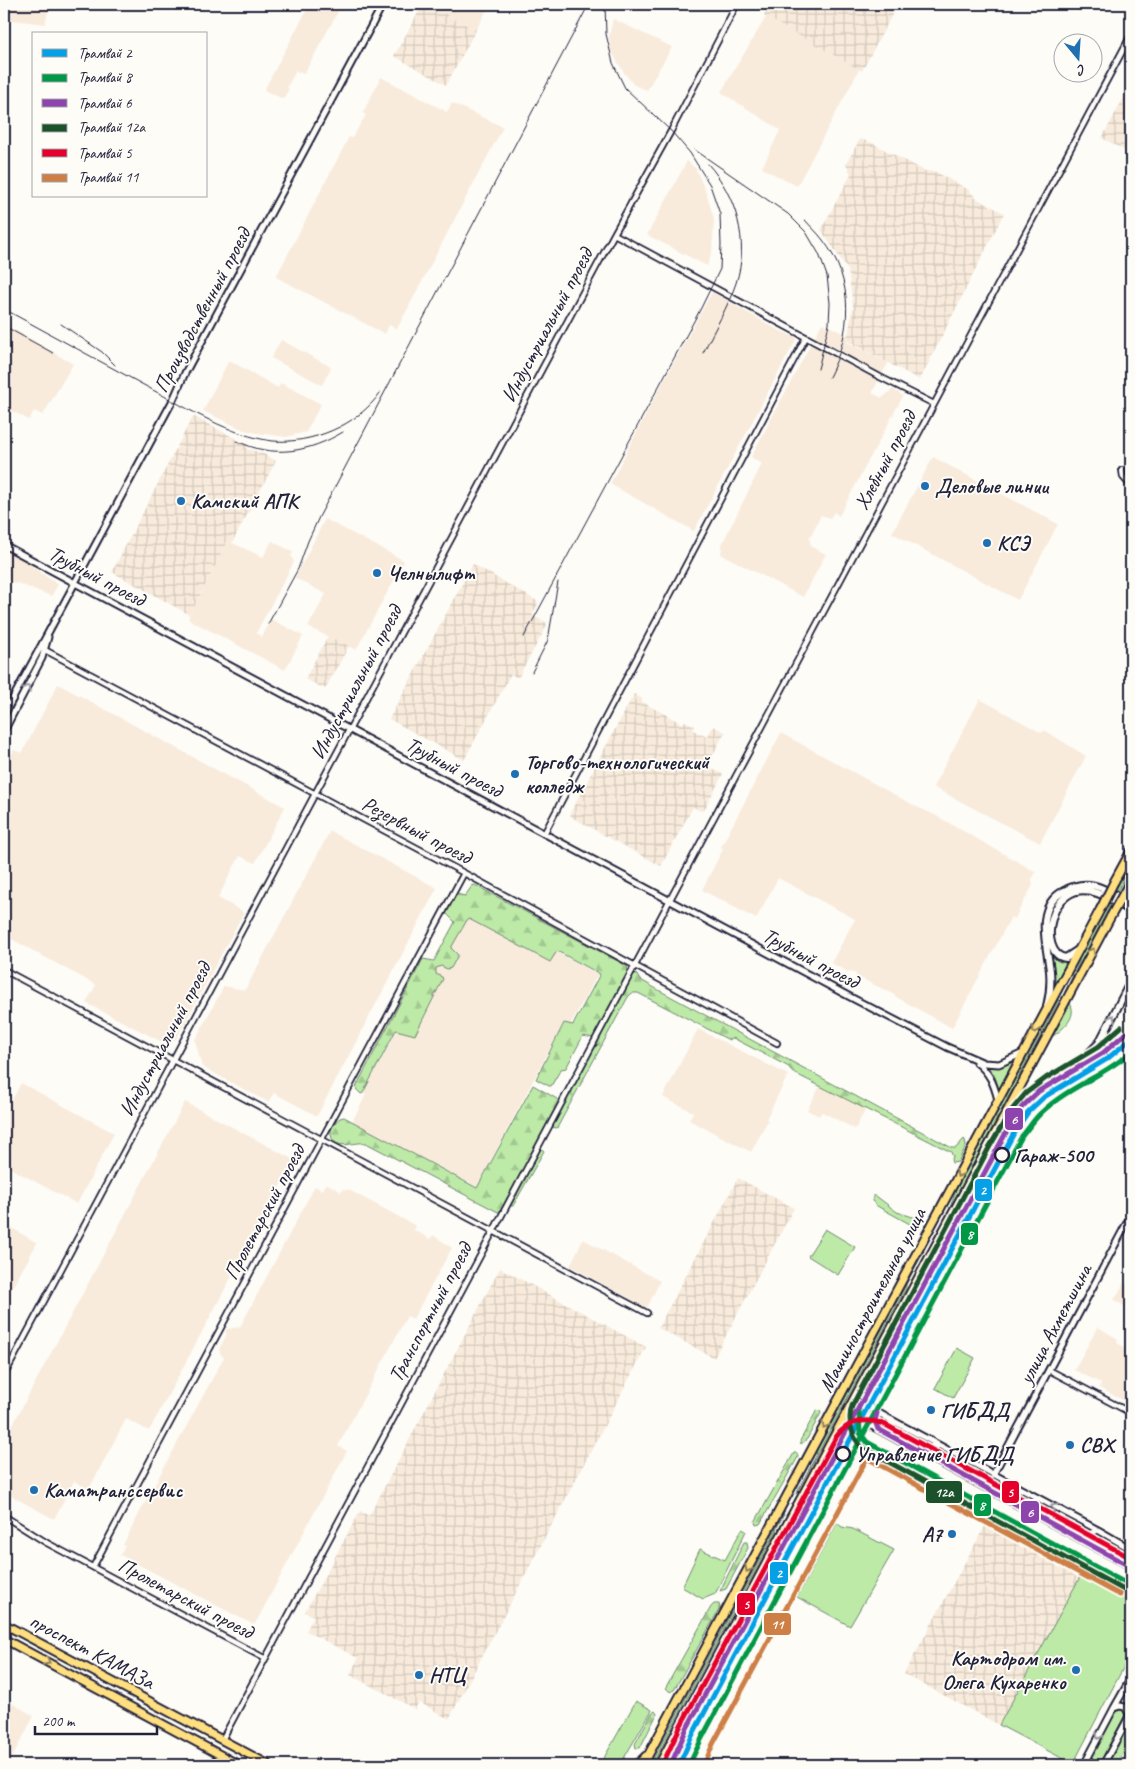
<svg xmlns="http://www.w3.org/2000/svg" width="1135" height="1769" font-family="Caveat,sans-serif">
<defs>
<pattern id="industrial-grid" width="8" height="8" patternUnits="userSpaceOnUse" patternTransform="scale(1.25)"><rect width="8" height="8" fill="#f8ebdc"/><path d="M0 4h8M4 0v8" fill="none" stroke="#d4c9be"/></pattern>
<pattern id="forest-firs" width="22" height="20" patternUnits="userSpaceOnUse" patternTransform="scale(1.25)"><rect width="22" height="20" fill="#bdeaa7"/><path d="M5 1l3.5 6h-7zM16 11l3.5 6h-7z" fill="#a2c891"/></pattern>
</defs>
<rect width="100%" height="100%" fill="#fdfcf7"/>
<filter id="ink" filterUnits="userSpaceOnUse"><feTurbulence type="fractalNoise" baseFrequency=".02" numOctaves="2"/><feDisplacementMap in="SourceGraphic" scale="10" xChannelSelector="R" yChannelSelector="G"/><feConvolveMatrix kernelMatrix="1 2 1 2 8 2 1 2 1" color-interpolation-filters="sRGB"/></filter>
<g filter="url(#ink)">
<path fill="#f8ebdc" d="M4,4H50L45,24L4,19Z
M310,4H338L341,6L304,74L296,71L287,87L289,89L283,99L264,90Z
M426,4H490L476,30Z
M768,14L862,64L797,186L762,168L780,130L721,92Z
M613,19L672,47L647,90L634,85L623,71L611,51L609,37Z
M381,77L447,112L452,103L503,127L397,329L389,325L385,334L276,277L349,137L352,138L366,115L363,113Z
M687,161L696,169L707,195L714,219L712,252L707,266L647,235Z
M712,292L776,329L797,338L694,531L610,484L656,395Z
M822,323L848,335L847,342L888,363L872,393L882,398L893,389L903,396L839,516L834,512L830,518L821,515L809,539L812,547L826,554L803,597L721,554L722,544L762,464L751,457Z
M4,324L73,364L43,415L34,411L29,420L4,407Z
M281,340L331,367L322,385L271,358Z
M229,360L278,388L281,383L321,404L306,432L286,437L257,433L244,430L203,411Z
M933,457L1058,524L1018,600L892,533Z
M325,519L403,560L404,562L356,650L308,627L326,594L295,578Z
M228,541L263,557L272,541L293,552L291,556L294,562L256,633L262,637L271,619L303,636L285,670L188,619Z
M4,549L33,565L32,567L56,583L58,585L51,596L17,583L16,584L4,578Z
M58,684L285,807L255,863L240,856L232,870L218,898L242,911L243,914L176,1039L166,1044L86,1003L96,985L4,935V769L14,750L22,753Z
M980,699L1042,733L1044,730L1086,756L1040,843L933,787Z
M781,733L917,807L933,814L1036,872L1032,879L1033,885L1017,914L1015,919L1011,917L952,1028L898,998L893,994L856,976V974L850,971L848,972L831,963L855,919L778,878L756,919L702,890L723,849L721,847Z
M330,831L437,888L317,1116L274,1093L268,1102L202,1067L195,1040L224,986L245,990Z
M465,903L598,974L570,1025L564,1022L477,1187L352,1122L366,1095L363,1094Z
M698,1029L788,1075L766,1119L768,1120L751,1152L689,1120L693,1112L663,1097Z
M21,1083L114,1133L77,1204L4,1165V1115Z
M820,1086L866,1109L855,1129L822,1112L819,1116L807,1110Z
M185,1102L294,1160L149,1431L126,1419L89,1489L74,1481L54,1519L4,1492V1441Z
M326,1183L341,1192L343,1189L346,1191L347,1189L416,1226L414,1230L430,1239L433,1235L452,1248L413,1319L407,1316L355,1414L338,1446L347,1451L255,1624H252L120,1555L125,1546L123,1545L141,1510L224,1357L221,1355L219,1349L227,1334L225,1332L227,1329L240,1327L315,1186L322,1190Z
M4,1223L37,1243L4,1303Z
M583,1239L660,1281L647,1308L570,1266Z
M1124,1283L1131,1286V1310L1114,1300Z
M1098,1327L1118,1339L1117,1343L1131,1351V1404L1099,1388L1101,1383L1074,1370Z
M8,1701L34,1716L8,1765H4V1702Z"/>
<path fill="url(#industrial-grid)" d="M423,4H426L476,30L446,85L394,56Z
M771,4H898L862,71L764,16Z
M1131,84V154L1102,138Z
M860,139L870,142L925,171L936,172L969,190L976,198L1004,213L920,380L847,341L853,307L848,270L821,230L851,174L846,164Z
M193,416L248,445L247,449L260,452L276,461L232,543L228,541L190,615L112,572Z
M473,564L537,601L538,604L532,615L547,623L546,627L518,678L511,674L464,760L389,719Z
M328,636L349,646L325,689L305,679Z
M634,694L642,699V702L683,724L685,721L695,726L693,730L707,737L713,726L725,732L707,766L723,774L704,810L701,811L693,807L661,866L571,817L570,813Z
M738,1178L794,1208L714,1358L658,1328Z
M500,1268L646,1347L449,1719L419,1702L415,1709L350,1675L358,1658L306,1631L314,1616L305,1612L360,1511L369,1516Z
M986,1524L1016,1541L1021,1533L1085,1568L999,1725L904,1674Z"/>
<path fill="#bdeaa7" stroke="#708671" d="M1131,861V865L1065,992L1079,962V958Z
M1050,952C1054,959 1059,964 1067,961L1054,986Z
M1057,1000H1059L950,1208L956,1190Z
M1070,1003C1078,1017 1063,1029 1053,1036Z
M1016,1059L998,1093C998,1081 994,1070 983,1063L1001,1065Z
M873,1196H876L897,1212L919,1219L921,1223L919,1229L877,1206L872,1201Z
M825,1229L855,1247L838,1275L808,1256Z
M924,1251L906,1284V1288L796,1494L816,1456L817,1450Z
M957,1348L975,1358L953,1398L935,1388Z
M859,1395L862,1405L866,1409L859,1420L849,1418L845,1420Z
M870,1411L889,1422L884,1426V1430L870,1422L869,1415Z
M889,1426L920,1441L931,1445L926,1452L889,1432L887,1430Z
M933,1449H937L1033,1501V1506L1029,1508L1005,1497L932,1456L931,1452Z
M1037,1504L1088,1530L1083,1534V1539L1032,1511L1036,1509Z
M784,1514L777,1527L776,1532L652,1765H650Z
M837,1523L842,1527L853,1529L894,1550L850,1626L797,1597Z
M742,1529L746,1531L715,1594L703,1599L682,1587L700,1549L725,1560Z
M1092,1535L1131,1556V1564L1089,1541L1088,1537Z
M1085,1568L1131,1593V1653L1073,1764L999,1725Z
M636,1701L652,1710L620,1765H600Z
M1118,1708H1122L1125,1711V1715L1099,1765H1087Z
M1131,1718V1739L1117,1765H1107Z"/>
<path fill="url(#forest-firs)" stroke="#708671" d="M475,885L627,966L628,971L593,1038L583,1036L566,1068L561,1069L551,1086H549L536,1079L564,1023L573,1025L600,974L557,951L550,962L469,919L467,920L451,948L458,955L451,968L447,969L441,966L436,968V974L442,977L443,979L415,1035L396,1030L363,1093L361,1094L356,1089L357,1085L423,959L434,961L455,922L446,913L456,894L465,896L472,886Z
M632,973L637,975L639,979L653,987L952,1148H956L964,1139L965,1140L966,1146L958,1162L952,1163L951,1160L953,1157L951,1152L792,1072L789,1067L733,1038L729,1040L638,993H632L628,997L557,1128L551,1127L550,1125Z
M533,1085L557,1099L559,1104L501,1210L498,1212L366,1143C355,1141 334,1152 331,1135C330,1128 335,1122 340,1118L344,1117L477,1188Z
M540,1147L544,1151L513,1206H510L508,1205Z
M817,1410L820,1411L821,1413L807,1439L801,1444L800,1441Z
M794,1453H797L798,1457L760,1524L756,1525L755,1522Z
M744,1542H747L748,1548L726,1589L720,1591Z
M714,1604H719L720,1608L674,1690L670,1692L666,1688L667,1685L711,1607Z
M655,1711L657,1714L640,1748H636L635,1744L652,1713Z"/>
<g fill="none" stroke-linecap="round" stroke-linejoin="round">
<defs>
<path id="minor" d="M614,234L880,377L934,404
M1122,470L1123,477L1131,486
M43,649L464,873L777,1043
M544,834L806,337
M4,970L647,1313
M1049,1370L1131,1413
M4,1376L614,234L671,131L737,4
M4,1516L47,1543L264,1658
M93,1567L464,873
M222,1740L1131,35"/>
<path id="tertiary" d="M4,545L854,999L947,1047L984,1063L999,1064L1023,1053
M4,715L173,400L185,373L383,4
M4,731L42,658L48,637
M976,1062C990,1073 994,1084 998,1100
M873,1366C871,1383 856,1395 873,1410L1098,1530L1131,1549
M890,1435L886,1430L887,1426L891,1423H896
M932,1457L928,1453L929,1448L933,1446H937
M823,1460L829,1454L845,1425L855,1422L868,1424L1131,1567
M993,1475L1131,1215
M1026,1510L1033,1508L1035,1505V1497
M1087,1543L1085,1539L1087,1535L1098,1530
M1114,1708L1120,1706L1125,1707L1130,1715
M1084,1765L1114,1708L1131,1678
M1103,1765L1131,1713"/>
<path id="secondary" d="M1078,950L1066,958C1036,955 1049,875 1097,893C1109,897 1121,905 1131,911
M1047,1006C1050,995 1051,983 1050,971C1047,944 1034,907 1064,891C1090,876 1108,891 1131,904
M1006,1116L1022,1099L1038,1086L1083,1059L1099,1043L1131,981"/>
<path id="primary" d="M1114,882L1131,851
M1126,889L1131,878
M4,1624L269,1765
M4,1639L239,1765
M637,1765L646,1756
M643,1765L1100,910
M659,1765L1111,916"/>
</defs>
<use href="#minor" stroke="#22223b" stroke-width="8"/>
<use href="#tertiary" stroke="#22223b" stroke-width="9"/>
<use href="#secondary" stroke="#22223b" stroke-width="10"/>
<use href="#primary" stroke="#22223b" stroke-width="11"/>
<use href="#minor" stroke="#fdfcf7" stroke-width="4.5"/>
<use href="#tertiary" stroke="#fdfcf7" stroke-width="5"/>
<use href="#secondary" stroke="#fdfcf7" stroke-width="6"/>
<use href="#primary" stroke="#ffdf80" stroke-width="7"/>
<path stroke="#22223b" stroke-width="1" d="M695,150L788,214L806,232L819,254L827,276L830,303L829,324L818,369
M805,220C811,227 818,233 823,240C855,281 852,333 829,377
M4,309C53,336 102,362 151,389C187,408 231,436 273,441C311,444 357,426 380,393
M61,324L102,352L115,365
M4,326L53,353
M703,353C714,330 728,307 736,283C750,242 736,195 708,164
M237,441C273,459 310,452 343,432
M268,624L298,569L308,541L319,517L589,4
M524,637L701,308L720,269L721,245L720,214L710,185L690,153L671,131L625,88L613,63L606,34L605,4
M532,672L548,640L558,582"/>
<defs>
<path id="primary-bridge" d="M1100,910L1114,882
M1111,916L1126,889"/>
</defs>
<use href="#primary-bridge" stroke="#22223b" stroke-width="11" stroke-linecap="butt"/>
<use href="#primary-bridge" stroke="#ffdf80" stroke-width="7"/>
<defs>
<path id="tram-1" d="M679,1765L693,1734L1015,1131L1028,1112L1044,1097L1107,1059L1131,1039"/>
<path id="tram-2" d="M859,1411L860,1433L867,1442L1127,1584
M689,1765L702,1738L1022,1136C1029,1128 1034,1119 1042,1112C1068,1087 1104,1076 1131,1052"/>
<path id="tram-3" d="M877,1413L875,1421L878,1429L1131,1567
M672,1762L686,1730L1009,1127L1022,1107L1039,1091L1103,1053L1126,1033"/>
<path id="tram-4" d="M1121,1027L1098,1047L1046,1078L1026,1093L1010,1112L990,1146L852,1406C847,1420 852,1439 863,1448L1124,1590"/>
<path id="tram-5" d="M665,1759L680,1727L836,1437C847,1421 866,1417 884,1424L1131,1558"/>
<path id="tram-6" d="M704,1765L713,1744L867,1458L1120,1595"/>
</defs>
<use href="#tram-1" stroke="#fdfcf7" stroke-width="9"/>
<use href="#tram-2" stroke="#fdfcf7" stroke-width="9"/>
<use href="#tram-3" stroke="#fdfcf7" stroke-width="9"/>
<use href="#tram-4" stroke="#fdfcf7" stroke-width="9"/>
<use href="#tram-5" stroke="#fdfcf7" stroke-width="9"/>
<use href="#tram-6" stroke="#fdfcf7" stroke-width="9"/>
<use href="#tram-1" stroke="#06a0e6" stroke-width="5"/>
<use href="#tram-2" stroke="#009746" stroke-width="5"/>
<use href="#tram-3" stroke="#8e44ad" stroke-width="5"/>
<use href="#tram-4" stroke="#1b522b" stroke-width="5"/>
<use href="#tram-5" stroke="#e4002b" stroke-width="5"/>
<use href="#tram-6" stroke="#ce7f46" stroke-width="5"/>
</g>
<defs><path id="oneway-chevron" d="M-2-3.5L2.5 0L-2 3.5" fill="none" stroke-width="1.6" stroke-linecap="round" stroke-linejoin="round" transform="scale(1.25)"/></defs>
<g stroke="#9a9aa2">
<use href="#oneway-chevron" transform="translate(27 688) rotate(-62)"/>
<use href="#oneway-chevron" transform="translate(1112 1018) rotate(-62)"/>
<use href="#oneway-chevron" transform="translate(1054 1507) rotate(-151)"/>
<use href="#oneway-chevron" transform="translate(1099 1736) rotate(118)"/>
</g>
<g stroke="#90805e">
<use href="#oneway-chevron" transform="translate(1092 951) rotate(-62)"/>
<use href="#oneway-chevron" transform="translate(1035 1030) rotate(118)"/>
<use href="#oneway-chevron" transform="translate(959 1174) rotate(118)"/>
<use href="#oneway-chevron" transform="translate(825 1425) rotate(118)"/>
<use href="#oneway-chevron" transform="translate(748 1569) rotate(118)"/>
<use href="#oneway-chevron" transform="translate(47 1662) rotate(28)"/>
</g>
</g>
<g fill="#1f6fb2" stroke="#fdfcf7" stroke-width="2">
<circle cx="925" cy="486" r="5"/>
<circle cx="181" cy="501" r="5"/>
<circle cx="987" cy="543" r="5"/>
<circle cx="377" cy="573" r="5"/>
<circle cx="515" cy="774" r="5"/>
<circle cx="931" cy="1410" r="5"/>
<circle cx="1070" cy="1445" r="5"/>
<circle cx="34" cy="1490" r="5"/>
<circle cx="952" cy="1534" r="5"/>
<circle cx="1076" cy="1670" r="5"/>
<circle cx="419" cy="1675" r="5"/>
</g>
<g fill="#fdfcf7" stroke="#22223b" stroke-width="2.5">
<circle cx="1002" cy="1155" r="7"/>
<circle cx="843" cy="1454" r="7"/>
</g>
<g text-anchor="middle" stroke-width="4" stroke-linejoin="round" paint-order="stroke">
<g font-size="21" fill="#22223b" stroke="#fdfcf7">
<text transform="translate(202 310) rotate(-62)" y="7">Производственный проезд</text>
<text transform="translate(547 325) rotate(-62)" y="7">Индустриальный проезд</text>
<text transform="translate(885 460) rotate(-62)" y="7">Хлебный проезд</text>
<text transform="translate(97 576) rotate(28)" y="7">Трубный проезд</text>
<text transform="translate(356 682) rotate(-62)" y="7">Индустриальный проезд</text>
<text transform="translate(454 767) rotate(28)" y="7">Трубный проезд</text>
<text transform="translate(417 830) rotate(28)" y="7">Резервный проезд</text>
<text transform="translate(811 958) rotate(28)" y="7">Трубный проезд</text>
<text transform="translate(165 1039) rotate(-62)" y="7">Индустриальный проезд</text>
<text transform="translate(264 1212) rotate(-62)" y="7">Пролетарский проезд</text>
<text transform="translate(872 1300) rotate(-62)" y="7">Машиностроительная улица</text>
<text transform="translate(430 1312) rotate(-62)" y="7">Транспортный проезд</text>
<text transform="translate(1055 1324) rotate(-62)" y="7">улица Ахметшина</text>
<text transform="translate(186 1598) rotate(28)" y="7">Пролетарский проезд</text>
<text transform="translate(92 1651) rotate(28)" y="7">проспект КАМАЗа</text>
</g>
<g font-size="21" font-weight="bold" fill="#22223b" stroke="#fdfcf7" text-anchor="start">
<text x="935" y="493">Деловые линии</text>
<text x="191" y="508">Камский АПК</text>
<text x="997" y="550">КСЭ</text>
<text x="387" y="580">Челнылифт</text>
<text x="525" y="769">Торгово-технологический<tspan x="525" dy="24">колледж</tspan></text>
<text x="941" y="1417">ГИБДД</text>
<text x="1080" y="1452">СВХ</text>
<text x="44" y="1497">Каматранссервис</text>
<text x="942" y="1541" text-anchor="end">А7</text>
<text x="1066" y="1665" text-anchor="end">Картодром им.<tspan x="1066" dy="24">Олега Кухаренко</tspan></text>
<text x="429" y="1682">НТЦ</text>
</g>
<g font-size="21" font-weight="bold" fill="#22223b" stroke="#fdfcf7" text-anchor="start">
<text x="1014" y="1162">Гараж-500</text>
<text x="855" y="1461">Управление ГИБДД</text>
</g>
</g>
<g stroke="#fdfcf7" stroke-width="2">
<rect x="1004" y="1107" width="20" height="24" rx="5" fill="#8e44ad"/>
<rect x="974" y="1178" width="19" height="24" rx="5" fill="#06a0e6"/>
<rect x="960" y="1222" width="19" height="24" rx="5" fill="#009746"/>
<rect x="925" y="1480" width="38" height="24" rx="5" fill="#1b522b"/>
<rect x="1001" y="1480" width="19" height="24" rx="5" fill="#e4002b"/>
<rect x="973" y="1493" width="19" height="24" rx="5" fill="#009746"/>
<rect x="1020" y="1500" width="20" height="24" rx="5" fill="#8e44ad"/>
<rect x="769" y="1561" width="20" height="24" rx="5" fill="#06a0e6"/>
<rect x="736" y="1592" width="20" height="24" rx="5" fill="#e4002b"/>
<rect x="763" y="1612" width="29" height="24" rx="5" fill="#ce7f46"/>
</g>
<g font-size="14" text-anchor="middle" font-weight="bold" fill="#fff">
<text x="1014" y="1124">6</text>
<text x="983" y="1195">2</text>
<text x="970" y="1239">8</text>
<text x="944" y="1497">12а</text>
<text x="1010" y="1497">5</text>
<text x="982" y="1510">8</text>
<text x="1030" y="1517">6</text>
<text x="779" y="1578">2</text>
<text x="746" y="1609">5</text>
<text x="777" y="1629">11</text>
</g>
<rect width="1135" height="1769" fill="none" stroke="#fdfcf7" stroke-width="20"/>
<rect x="10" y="10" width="1115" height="1749" fill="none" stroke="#22223b" stroke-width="2" filter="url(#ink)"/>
<rect x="32" y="32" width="175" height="165" fill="#fdfcf7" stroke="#a5a5ac"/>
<rect x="42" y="49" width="25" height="8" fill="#06a0e6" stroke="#a5a5ac"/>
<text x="78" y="58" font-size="15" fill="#22223b">Трамвай 2</text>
<rect x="42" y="74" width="25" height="8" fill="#009746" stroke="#a5a5ac"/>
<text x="78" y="82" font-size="15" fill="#22223b">Трамвай 8</text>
<rect x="42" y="99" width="25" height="8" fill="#8e44ad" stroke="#a5a5ac"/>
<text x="78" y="108" font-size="15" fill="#22223b">Трамвай 6</text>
<rect x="42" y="124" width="25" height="8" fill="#1b522b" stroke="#a5a5ac"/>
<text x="78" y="132" font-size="15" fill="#22223b">Трамвай 12а</text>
<rect x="42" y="149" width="25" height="8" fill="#e4002b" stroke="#a5a5ac"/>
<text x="78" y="158" font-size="15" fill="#22223b">Трамвай 5</text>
<rect x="42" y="174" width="25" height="8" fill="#ce7f46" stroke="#a5a5ac"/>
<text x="78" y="182" font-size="15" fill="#22223b">Трамвай 11</text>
<g transform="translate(1078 58) rotate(162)"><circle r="24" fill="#fdfcf7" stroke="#a5a5ac"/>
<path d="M0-4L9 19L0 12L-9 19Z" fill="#1f6fb2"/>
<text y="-8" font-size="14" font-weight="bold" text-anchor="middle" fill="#22223b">С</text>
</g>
<path d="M35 1726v8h122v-8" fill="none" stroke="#22223b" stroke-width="2.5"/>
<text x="42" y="1726" font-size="15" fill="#22223b" stroke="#fdfcf7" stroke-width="4" paint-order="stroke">200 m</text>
</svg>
